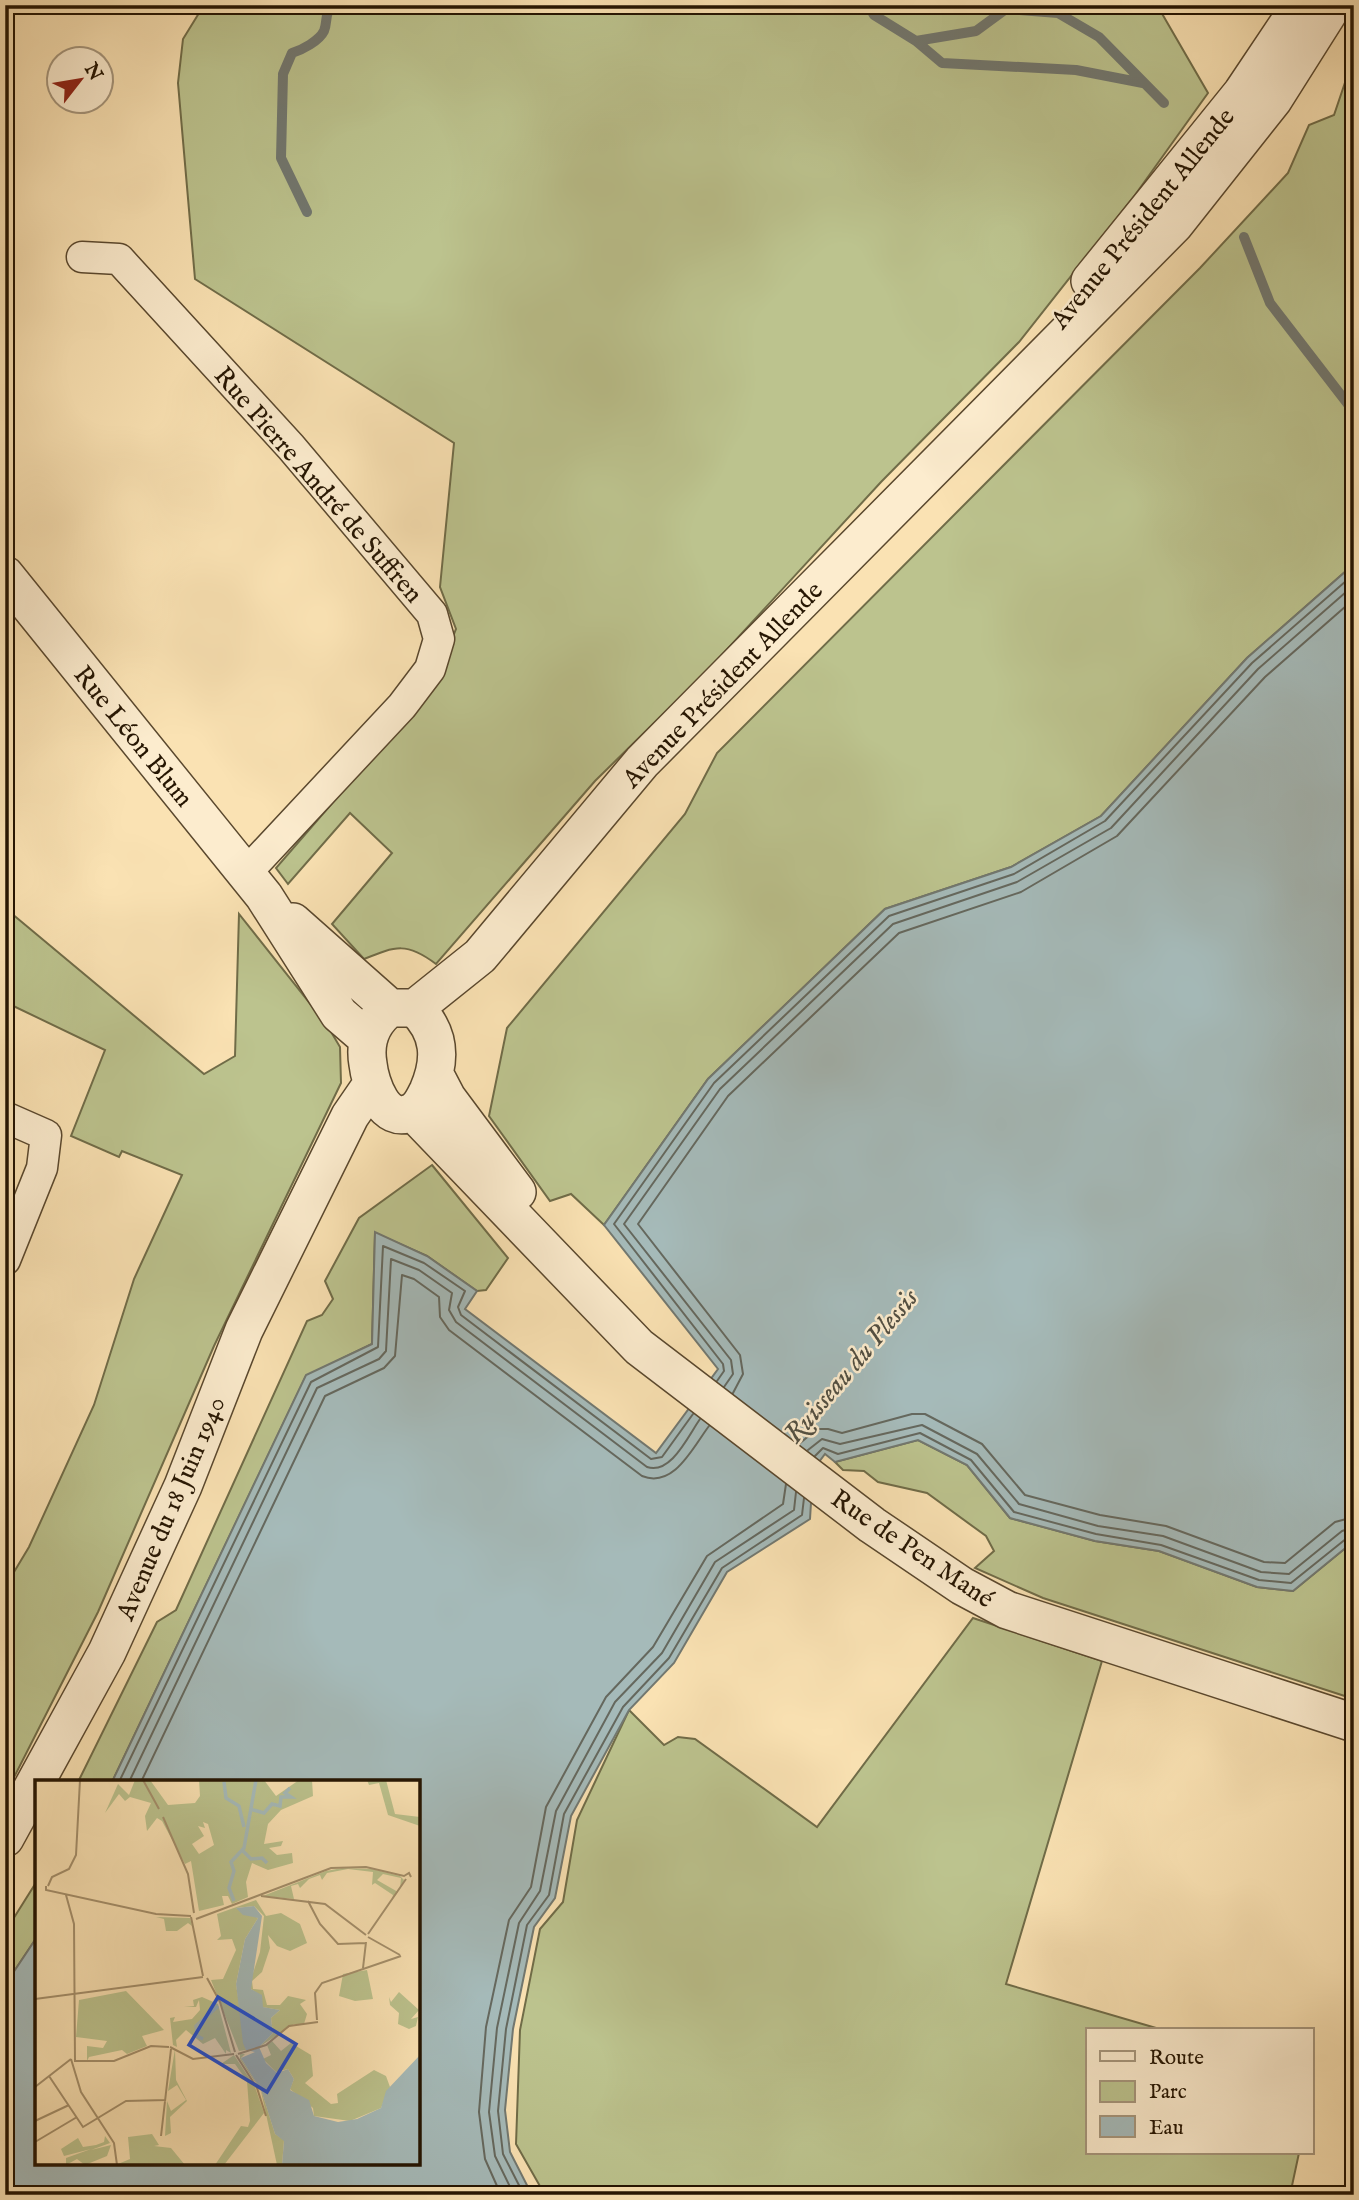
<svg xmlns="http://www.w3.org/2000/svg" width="1359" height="2200" font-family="'IM FELL English',serif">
<rect width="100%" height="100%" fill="#fae2b3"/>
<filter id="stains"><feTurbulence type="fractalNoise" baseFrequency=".00286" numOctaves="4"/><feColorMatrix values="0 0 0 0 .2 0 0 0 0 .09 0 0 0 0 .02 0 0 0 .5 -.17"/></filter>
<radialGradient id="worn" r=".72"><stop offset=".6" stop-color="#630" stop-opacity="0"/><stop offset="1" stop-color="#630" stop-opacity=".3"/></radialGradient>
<path fill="#bcc38e" stroke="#706c48" stroke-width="2" d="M204,5H1157L1208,93L1135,195L1019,342L881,482L709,669L595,781L436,964C407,942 396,946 364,959L332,924L392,853L350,813L288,884L276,868L432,688L456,629L440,587L454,443L195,279L178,83L183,39Z
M1354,56V564L1247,658L1101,816L1011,867L885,909L708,1079L604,1225L571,1194L550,1201L489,1116L507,1028L685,814L717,753L1200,268L1288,173L1309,125L1334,115Z
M5,908L204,1074L235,1056L239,914L327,1025L340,1047L341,1083L214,1346L98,1612L5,1795V1587L29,1547L94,1405L134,1279L182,1175L122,1151L119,1157L71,1136L105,1050L5,1002Z
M432,1165L508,1258L486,1290L477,1291L427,1256L375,1233L372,1344L306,1376L112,1782H78L157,1622L176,1610L307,1321L322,1315L333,1299L325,1281L359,1218Z
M918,1440L967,1465L1010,1518L1095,1541L1159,1551L1257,1587L1293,1591L1354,1541V1699L1043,1598L975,1568L994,1551L986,1536L927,1493L878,1482L864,1471L843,1470L835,1462Z
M973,1618L1102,1661L1006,1984L1163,2030H1088V2153H1299L1290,2195H545L516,2144L520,2030L540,1929L563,1902L577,1820L629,1710L664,1745L678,1737L695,1739L817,1827Z
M37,1881V1937L5,1985V1932Z"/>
<path fill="#a5bab9" stroke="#727870" stroke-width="2" d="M1354,564V1541L1293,1591L1257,1587L1159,1551L1095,1541L1010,1518L967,1465L918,1440L835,1462L825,1454L813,1470L810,1519L727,1572L674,1663L629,1710L571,1816L555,1898L534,1927L513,2029L505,2110L510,2152L532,2195H5V1985L37,1937V2163H418V1782H112L306,1375L372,1344L375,1232L427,1256L477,1291L465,1309L656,1453L718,1369L604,1225L708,1079L885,909L1011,867L1101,816L1247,658Z"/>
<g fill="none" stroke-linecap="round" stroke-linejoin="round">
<path stroke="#65685e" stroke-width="2" d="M717,1381L724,1371L723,1364L614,1224L714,1083L889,916L1014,874L1105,821L1252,663L1354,574
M724,1387L733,1374L731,1360L624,1224L720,1089L893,924L1017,882L1111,828L1258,669L1354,585
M733,1393L743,1374L740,1355L638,1224L728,1096L899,933L1021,892L1117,836L1265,677L1354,599
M799,1444L817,1429H828L842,1433L912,1414H925L982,1444L1025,1495L1100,1515L1166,1526L1264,1562L1285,1563L1335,1522L1354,1517
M808,1450L822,1439L840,1444L922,1425L977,1454L1019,1504L1098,1526L1163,1536L1261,1572L1289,1574L1342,1531L1354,1527
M815,1456L823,1448L838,1454L920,1433L971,1460L1014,1512L1096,1534L1161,1545L1259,1580L1291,1583L1347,1538L1354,1536
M119,1782L311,1382L378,1347L383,1246L424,1263L465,1291L458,1307L461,1315L651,1459L662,1457L693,1414
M129,1782L317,1388L379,1359L386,1351L391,1259L419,1270L452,1293L449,1310L456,1322L647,1467C671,1475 688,1436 700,1419
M141,1782L325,1396L384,1368L395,1356L402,1275L414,1279L439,1297L440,1317L449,1330L642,1476C674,1489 693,1447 709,1426
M501,2195L485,2159L479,2112L486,2027L509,1920L531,1887L546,1807L606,1697L653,1647L707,1556L783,1504L786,1484
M514,2195L495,2156L489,2112L497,2028L519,1923L540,1891L556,1811L615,1702L662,1653L715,1562L794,1510L796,1492
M524,2195L503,2154L498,2111L506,2029L527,1925L549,1895L564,1814L623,1707L669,1658L722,1568L802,1515L804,1498"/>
<path stroke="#727870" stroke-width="10" d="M868,5L874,15L916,41L976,31L1006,9L1058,13L1099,37L1164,103
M916,41L942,63L1076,70L1143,83
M307,212L281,158L283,74L292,53C302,50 319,41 324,31C328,21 324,13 333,5
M1244,237L1270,303L1354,412"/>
<defs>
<path id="minor" d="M82,257L119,259L291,447L432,614L439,639L430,669L402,706L245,874
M5,1117L46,1135L42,1168L5,1260"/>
<path id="tertiary" d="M1090,281L1242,93L1301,5
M5,575L264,896L339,1014L368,1039
M293,922L390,1008
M390,1008H415C440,1032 442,1059 428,1091C424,1099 420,1108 412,1112C384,1126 370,1083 368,1064C364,1041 371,1022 390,1008Z
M415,1008L480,956L642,762L1174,225L1273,100L1333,5
M435,1075L447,1098L517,1192
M413,1112L639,1347L872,1525L962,1586L1007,1610L1354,1723
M5,1838L107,1652L183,1486L244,1330L350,1116L372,1084"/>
</defs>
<use href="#minor" stroke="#5a482e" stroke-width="33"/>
<use href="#tertiary" stroke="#5a482e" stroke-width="40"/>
<use href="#minor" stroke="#fcecce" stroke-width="30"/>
<use href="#tertiary" stroke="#fcecce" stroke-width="37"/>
</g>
<g text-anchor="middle" stroke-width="5" stroke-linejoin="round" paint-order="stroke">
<g font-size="26" fill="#251502" stroke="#fcecce">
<text transform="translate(1142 218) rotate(-51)" y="9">Avenue Président Allende</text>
<text transform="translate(319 484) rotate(49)" y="9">Rue Pierre André de Suffren</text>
<text transform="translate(722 684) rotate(-46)" y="9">Avenue Président Allende</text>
<text transform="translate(134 736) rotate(51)" y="9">Rue Léon Blum</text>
<text transform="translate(170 1508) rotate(-67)" y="9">Avenue du 18 Juin 1940</text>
<text transform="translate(913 1548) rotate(34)" y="9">Rue de Pen Mané</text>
</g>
<g font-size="28" font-style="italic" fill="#524f42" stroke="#fcecce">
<text transform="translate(850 1365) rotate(-50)" y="10">Ruisseau du Plessis</text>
</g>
</g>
<g transform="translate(35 1780)">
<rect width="385" height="385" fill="#fae2b3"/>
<path d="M100,0H115L133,25L160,23L165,16L164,0H229L241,16L264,0H277L278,16L246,30L233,44L229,64L248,61L246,66L234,68L242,75L257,73L258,83L233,90L217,83L211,102L213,117L197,124L193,116H187L189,125L164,131L156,81L150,84L127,41L122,38L112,51L110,36L116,23L95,17L90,21L84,14L70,33L83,4L94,15ZM168,42L173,44L179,65L164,74L157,64L169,56L163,46L170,48ZM332,0H351L360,34L385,37V46L353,35L344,3L334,5ZM307,88L337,89L365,96L369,100L365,109L366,98L348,94L342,100L363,112L357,120L358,115L340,103L337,105L338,92L313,89L292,93L287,100L285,95L274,99L265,108L263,104L256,106L259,119L228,116L291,91ZM221,120L231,136L246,133L265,144L272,163L255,171L242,166L233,155L235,168L227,192L217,201L218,209L228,210L232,225H245L253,216L271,220L265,224L272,234L269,244H259L224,267L238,253L236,238L245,230L227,227L223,214L216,209L215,202L225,172L229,136L219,126L201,128L223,138L210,159L201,204L211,270L204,271L176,200L188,199L201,170L197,159L182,160L186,156L182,134ZM121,137L155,138L157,146L153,143L142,151H131L129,139ZM332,190L338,219L320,221L304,216L308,194ZM91,211L129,250L107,256L112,266L92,274L87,270L54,277L52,281V266L68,268L72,261L41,257L44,220ZM364,212L384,230L376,239L383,237L381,246L374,249L363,244L364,233L355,225L354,217L356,222ZM167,217L183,224L196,273L191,270V274L180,258L168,264L151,250L141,260L142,267L138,265L135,238L140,237L138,242L157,239L165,230L164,220L161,227H149L159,226L158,220ZM237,261L246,271L256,263L276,275L278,296L270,303L296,324L303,323L302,314L339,290L351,296L355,307L346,328L315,341L279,336L278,328L255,309L259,299L253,289L241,292L228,279L236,275L232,265ZM140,269L141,300L152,321L135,337L136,353L130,356L132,321L136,331L151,320L142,305L133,311ZM205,274H210L206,278L226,310L240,354L249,360L247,385H242L226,311L205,279ZM199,275L220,307L229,333L189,385H180L206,346L213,347L215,341L212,301L200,284H186ZM117,354L124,365L119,366L136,368L150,385L83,384L95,379L93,357ZM70,356L75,363L56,370L76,365L72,376L50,385L42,379L31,385V378L56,369L29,376L26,369L43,358L48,367L61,365L69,362Z" fill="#bcc38e" fill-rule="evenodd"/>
<path d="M219,126L227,136L216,209L227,215L228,227L245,230L236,238L238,253L224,267L231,283L242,293L253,289L259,299L255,310L274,320L279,336L303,342L322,339L346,328L351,311L385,275V385H247L249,361L240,354L226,310L206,278L220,272L211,270L208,263L201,204L210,159L223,138L208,135L201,128Z" fill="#a5bab9"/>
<path fill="none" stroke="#a5bab9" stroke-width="3.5" d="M189,2L191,18L204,26L209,47M215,29L229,33L237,24L245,26L246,17H256L250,13L255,8M208,71L216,79L227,78L232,83M199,121L194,108L199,91L196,82L209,68L221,0M168,259L162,256L161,246L183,226"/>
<path fill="none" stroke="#a5906c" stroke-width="2" d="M108,0L124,29M128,37L153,94L159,133M11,106V110L121,134L156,136M13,106L17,97L34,89L41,75L45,0M31,115L39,144L40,281H79L116,266L134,267M226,116L290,124L331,155M273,121L285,144L303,164L331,163M156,137L168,196M161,139L296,88L331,87L369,96L374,93L376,97M333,154L371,99M333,157L365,175M328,188L331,162M172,198L185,222L200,272M0,219L168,197M282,240L280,213L287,203L366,176M135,267L158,279L199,274M203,274L231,265L254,246L283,242M201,275L222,308L231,336M36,279L46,312L79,363L82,385M14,296L48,347L91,321L131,320M0,307L36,279M0,341L34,325M126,356L136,269M0,362L42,337"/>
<path fill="#1d4ed8" fill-opacity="0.15" stroke="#1d4ed8" stroke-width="3.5" d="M183,217L261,264L232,312L154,265Z"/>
<rect width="385" height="385" fill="none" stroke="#251502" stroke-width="3.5"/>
</g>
<rect width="1359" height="2200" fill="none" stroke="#fae2b3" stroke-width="28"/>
<rect x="7" y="7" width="1345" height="2186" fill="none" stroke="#251502" stroke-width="3.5"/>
<rect x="14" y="14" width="1331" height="2172" fill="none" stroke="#251502" stroke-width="2"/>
<rect x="1086" y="2028" width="228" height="126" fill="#fcecce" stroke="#a6967c" stroke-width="2"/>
<rect x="1100" y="2051" width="35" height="10" fill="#fcecce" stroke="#a6967c" stroke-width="2"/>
<text x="1149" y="2064" font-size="21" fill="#251502">Route</text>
<rect x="1100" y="2081" width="35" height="21" fill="#bcc38e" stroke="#a6967c" stroke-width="2"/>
<text x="1149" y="2098" font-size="21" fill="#251502">Parc</text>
<rect x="1100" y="2116" width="35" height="21" fill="#a5bab9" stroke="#a6967c" stroke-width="2"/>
<text x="1149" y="2134" font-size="21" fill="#251502">Eau</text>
<g transform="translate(80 80) rotate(59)"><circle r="33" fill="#fcecce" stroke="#a6967c" stroke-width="2"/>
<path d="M0-5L12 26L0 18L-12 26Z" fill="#8f2418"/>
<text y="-10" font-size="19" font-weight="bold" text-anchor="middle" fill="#251502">N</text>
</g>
<rect width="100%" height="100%" filter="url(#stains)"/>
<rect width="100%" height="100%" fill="url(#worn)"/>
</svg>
